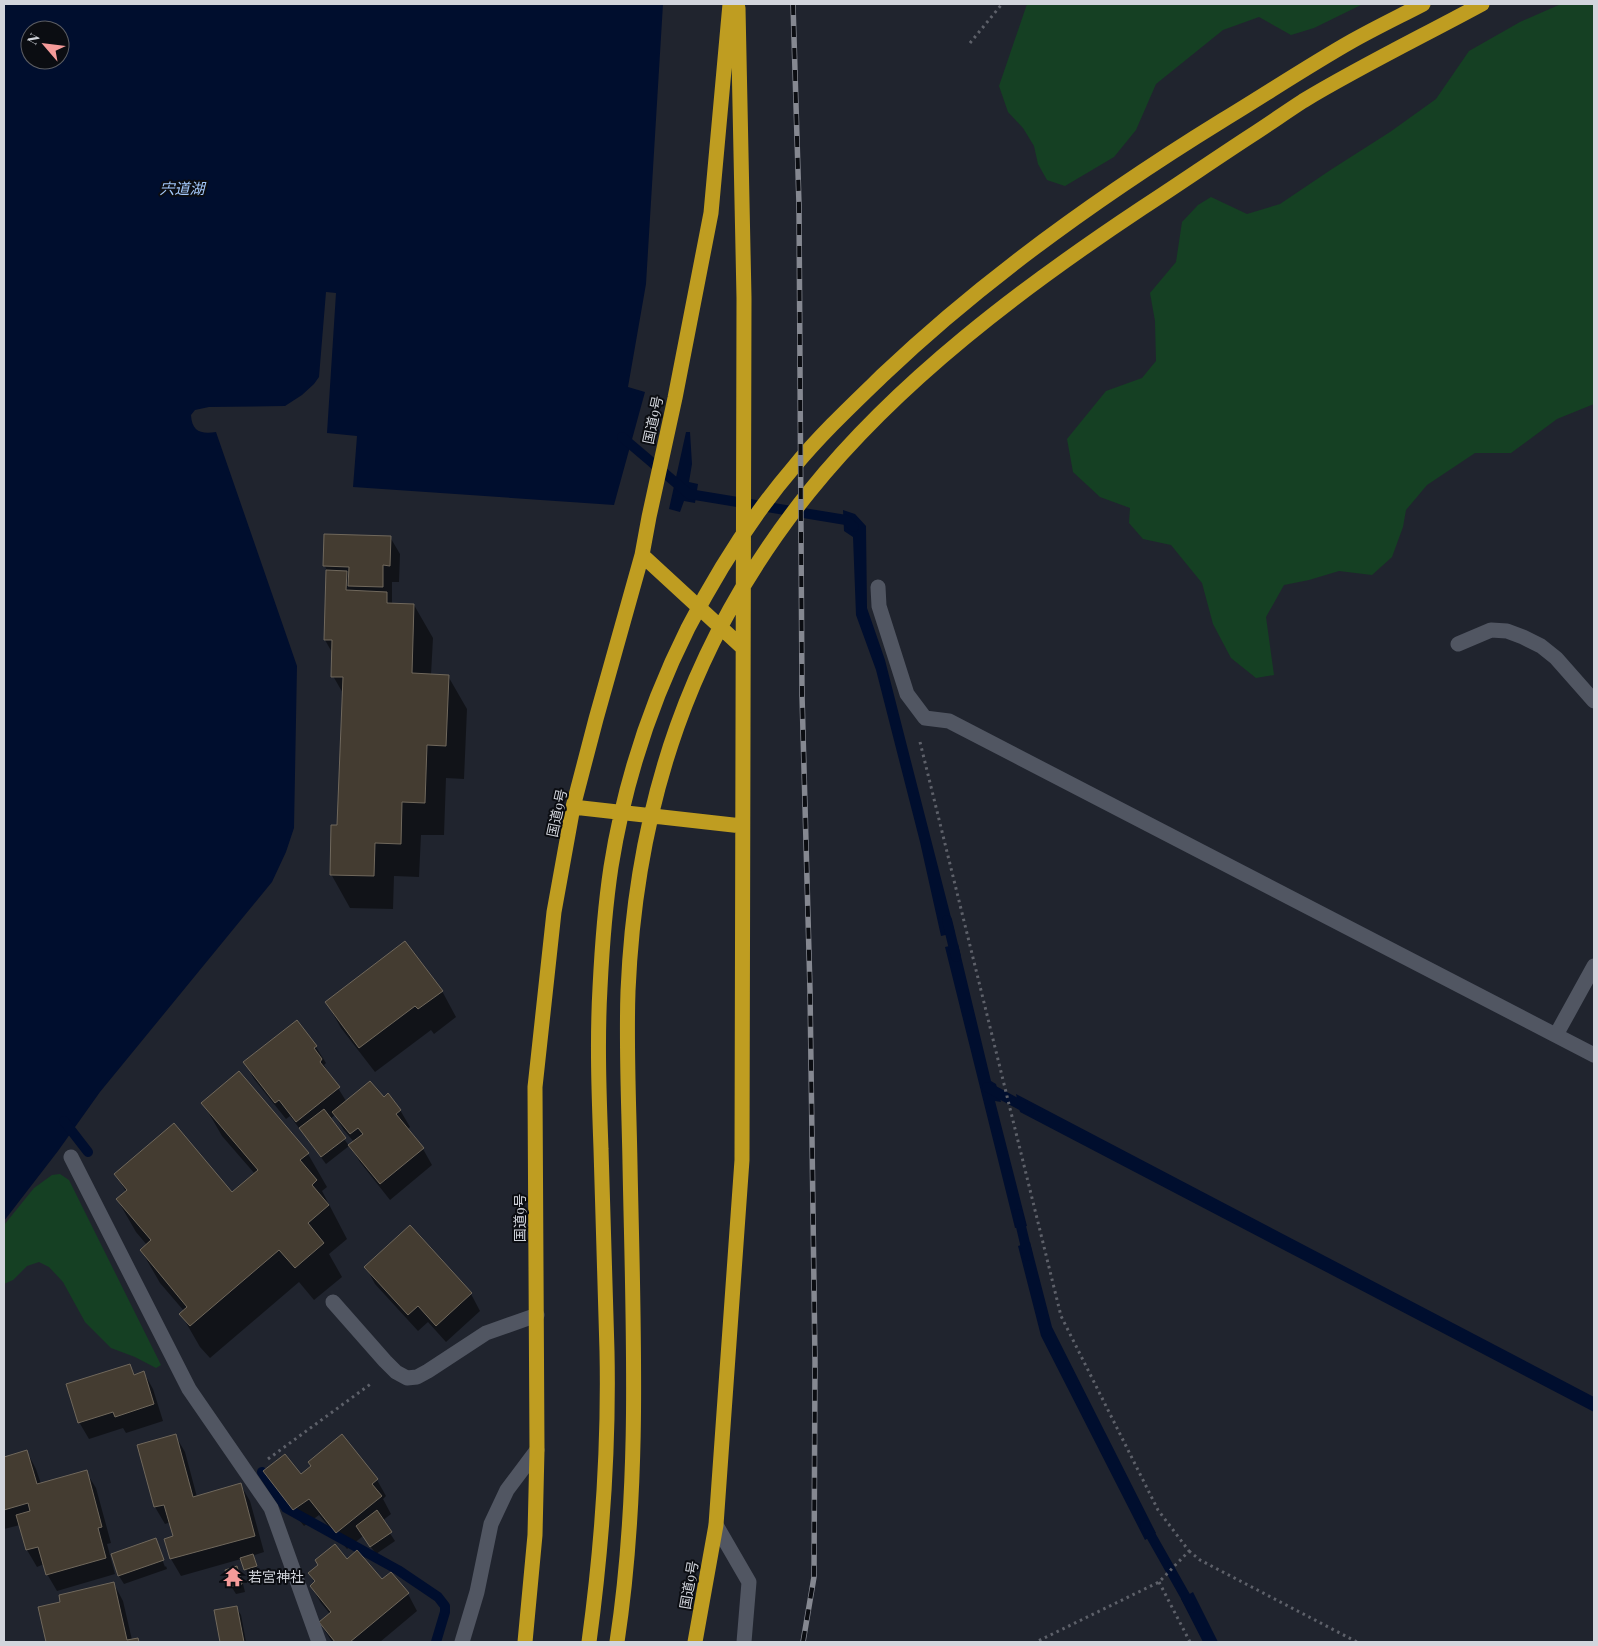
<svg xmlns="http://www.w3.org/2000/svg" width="1598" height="1646" font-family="'Playfair Display','Noto Sans JP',serif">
<rect width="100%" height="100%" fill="#20242e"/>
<path fill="#154023" d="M1027,4H1363L1314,28L1291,35L1259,17L1223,30L1156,84L1136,130L1114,157L1065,186L1047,180L1038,164L1034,146L1023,128L1008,112L999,86Z
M1561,4H1594V404L1557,419L1511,453H1475L1427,485L1406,510L1403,527L1392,557L1372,575L1339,571L1309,580L1284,585L1266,617L1274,675L1256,678L1231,658L1213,624L1202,583L1171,545L1143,539L1129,523L1130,508L1100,497L1073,472L1067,439L1106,391L1142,378L1156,361L1155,321L1150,293L1176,262L1182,222L1198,205L1211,197L1247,214L1280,204L1332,169L1390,132L1436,99L1469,51L1520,22Z
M60,1174L69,1180L161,1365L156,1368L135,1357L111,1348L85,1322L63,1282L49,1267L39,1262L27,1266L13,1280L4,1284V1225L34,1188L52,1175Z"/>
<path fill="#000e2e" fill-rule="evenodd" d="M4,4H663L646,284L628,387L645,392L614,505L353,487L357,436L327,433L336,293L326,292L319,377L314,384L302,395L285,406L209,407L195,410L191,415C192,432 201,434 216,432L297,666L294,828L286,852L272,882L100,1092L58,1151L4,1221ZM30,30H60V60H30Z
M686,432H690L692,464L689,482L698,484L695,503L684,501L680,512L669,509Z
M843,510L855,514L866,526L867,608L885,660L955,933L941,936L920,842L876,670L856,615L853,537L844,531Z
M958,944L991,1081L996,1084L1001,1102L995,1101L1027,1226L1015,1228L945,947Z
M1016,1094L1594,1397V1412L1020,1112Z
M1030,1242L1052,1327L1156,1533L1145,1540L1041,1336L1018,1246Z
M1193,1592L1218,1642H1203L1181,1599Z"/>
<path fill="#0007" d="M390,537L400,554L399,582H392V602L393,605H414L433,638L431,675L448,676L467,709L464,779L446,778L444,835H421L419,877L394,876L393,909L350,908L331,874L339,826L344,695L333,676V654L325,640L327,571L325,566Z
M442,991L456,1017L434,1034L431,1030L375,1072L341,1028L327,1003Z
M297,1022L316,1047L326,1063L324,1065L346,1101L383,1099L400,1110L410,1127L407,1130L423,1149L432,1165L390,1200L360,1162L350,1146L354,1142L343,1129L335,1115L330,1119L349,1146L326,1164L290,1116L286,1119L254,1079L245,1062Z
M203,1103L308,1154L327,1187L322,1191L347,1239L329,1254L342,1277L314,1300L299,1282L210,1358L200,1347L181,1314L184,1311L160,1283L141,1250L147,1245L136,1232L117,1199L126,1192L116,1174L232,1193L255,1174L222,1136Z
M366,1267L471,1294L480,1311L446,1342L428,1322L418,1331L375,1284Z
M129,1365L135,1375L144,1373L153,1389L163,1421L126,1433L123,1428L89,1439L79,1422Z
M175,1435L185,1452L197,1497L240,1484L250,1501L264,1552L252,1556L260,1574L250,1578L241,1559L181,1576L171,1559L165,1540L175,1537L171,1522L165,1524L155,1507L139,1445Z
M27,1452L36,1469L41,1484L86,1472L96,1488L111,1543L107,1544L115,1574L57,1591L47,1574L44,1564L37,1567L27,1550L20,1525L4,1529V1458Z
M265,1472L301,1476L377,1480L386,1496L383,1499L391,1514L382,1521L395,1541L376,1554L363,1536L347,1549L319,1515L304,1526L274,1488Z
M155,1539L159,1546H157L165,1567L166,1566L167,1569L124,1584L119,1576L112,1555Z
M347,1561L382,1581L390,1574L408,1594L417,1611L380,1642H332L320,1623L330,1614L321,1603L311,1586L315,1583L309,1573Z
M236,1568L241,1576L245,1592L236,1594L231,1586Z
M114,1584L123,1601L132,1640L138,1639L139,1642H47L40,1608L62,1603Z
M236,1607L241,1615L246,1642H221L215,1611Z"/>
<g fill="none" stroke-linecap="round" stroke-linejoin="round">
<path stroke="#000e2e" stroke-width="10" d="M622,437L689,494L846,520L854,527
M947,920L956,957
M987,1087L1030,1110
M64,1121L88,1152
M1018,1214L1028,1256
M262,1472L286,1508L398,1570L438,1597L445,1606V1612L436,1642
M1145,1525L1192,1608"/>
</g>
<path fill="#443c31" stroke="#70685c" d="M324,534L391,536L390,566L383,565V587L348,586L349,567L323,566Z
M326,570L347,571L346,590L387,592V603L414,604L412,673L449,675L446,746L427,745L425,803L402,802L401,844L375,843L374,876L330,875L331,825H337L343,677H331L332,640H324Z
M405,941L443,991L418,1009L415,1006L359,1048L325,1002Z
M297,1020L317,1046L314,1048L322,1059L320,1062L340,1087L296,1122L279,1100L275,1103L243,1062Z
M239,1071L309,1153L300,1160L317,1180L312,1185L329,1205L308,1223L324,1243L295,1268L279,1250L190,1326L179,1314L187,1307L140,1250L151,1240L116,1199L127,1190L114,1174L174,1123L232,1192L258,1170L201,1103Z
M370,1081L384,1097L388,1093L401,1110L396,1114L424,1148L380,1184L348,1145L363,1134L358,1128L350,1134L332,1112Z
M324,1109L346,1138L321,1157L299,1128Z
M410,1225L472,1293L436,1326L418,1306L408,1315L364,1267Z
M130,1364L134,1375L144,1371L154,1404L115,1417L113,1412L78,1423L66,1384Z
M176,1434L193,1497L241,1483L255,1536L170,1559L164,1539L173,1536L164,1505L154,1507L137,1445Z
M342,1434L378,1479L372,1484L382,1496L336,1533L309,1499L293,1510L263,1471L285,1454L301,1474L311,1466L308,1462Z
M27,1450L37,1484L87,1470L102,1527L98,1528L106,1558L46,1575L38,1547L26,1550L16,1515L30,1511L28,1503L4,1510V1457Z
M377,1510L392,1532L370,1547L356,1526Z
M156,1538L164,1560L118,1576L111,1554Z
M335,1544L347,1559L357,1550L382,1579L391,1572L409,1593L350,1642H335L319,1622L331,1612L310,1586L315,1581L308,1573L318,1565L315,1560Z
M253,1554L257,1566L244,1570L240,1558Z
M237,1566L242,1584L230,1587L225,1570Z
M114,1582L127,1640L138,1638L139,1642H46L38,1607L60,1602L59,1595Z
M237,1606L244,1642H220L214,1610Z"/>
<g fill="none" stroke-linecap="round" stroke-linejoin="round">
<path stroke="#5e616a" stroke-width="3" stroke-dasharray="2.5 4" stroke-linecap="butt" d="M970,43L1002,4
M920,742L1061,1316L1158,1510L1189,1551L1159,1582L1036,1642
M268,1459L372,1383
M1189,1551L1200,1560L1357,1642
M1159,1582L1190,1642"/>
<path stroke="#515662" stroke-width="15" d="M333,1302L385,1361L396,1372L407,1378L417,1377L428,1371L486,1333L537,1315"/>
<path stroke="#515662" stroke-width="15" d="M878,587L879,606L907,694L925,718L949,721L1594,1055
M1458,644L1491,630L1507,631L1523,637L1541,646L1556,658L1594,701
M1556,1035L1594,966
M71,1157L189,1389L271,1508L319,1642
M716,1525L749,1582L744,1642
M462,1642L477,1592L491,1524L507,1490L537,1450"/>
<path stroke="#bf9d21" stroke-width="15" d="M642,555L743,648
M573,807L742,826
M525,1642L535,1535L537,1450L535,1087L554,912L573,807L596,719L642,555L649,517L675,398L711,213L730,4
M589,1642C602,1546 609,1448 607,1351C605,1283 603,1216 601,1149C599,1095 597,1041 600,988C602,947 605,907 611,867C624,785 651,702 688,628C717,572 752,516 793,468C821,434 853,404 884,374C987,276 1103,194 1223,120C1266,94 1308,66 1352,41C1375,28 1400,16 1423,4
M617,1642C641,1484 633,1323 630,1164C629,1106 626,1048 628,991C636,803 691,639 809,492C899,380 1023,287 1142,208C1179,184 1215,159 1252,135C1269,124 1286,112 1303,101C1361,66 1423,36 1482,4
M695,1642L716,1525L742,1160L744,298L738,8"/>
<defs>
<path id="rail" d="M793,4L799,205L802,695L810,990L815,1362L814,1577L803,1642"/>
</defs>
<use href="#rail" stroke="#858891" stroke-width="5.5"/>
<use href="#rail" stroke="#0b0d12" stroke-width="4" stroke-dasharray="11" stroke-linecap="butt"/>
</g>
<defs>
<symbol id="temple-bare" viewBox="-9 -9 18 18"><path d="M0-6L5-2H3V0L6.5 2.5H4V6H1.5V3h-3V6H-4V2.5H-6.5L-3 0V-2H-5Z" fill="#f59b9a" stroke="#0b0d12" stroke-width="2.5" paint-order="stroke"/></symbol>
</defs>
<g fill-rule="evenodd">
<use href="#temple-bare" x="219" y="1563" width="28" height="28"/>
</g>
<g text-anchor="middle" stroke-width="4" stroke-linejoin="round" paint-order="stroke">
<g font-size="14" fill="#d2d5dc" stroke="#0b0d12">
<text transform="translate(653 420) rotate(-78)" y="5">国道9号</text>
<text transform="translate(557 813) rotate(-78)" y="5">国道9号</text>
<text transform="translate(520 1218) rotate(-90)" y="5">国道9号</text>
<text transform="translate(689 1585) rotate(-80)" y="5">国道9号</text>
</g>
<g font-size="14" fill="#d2d5dc" stroke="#0b0d12" text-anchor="start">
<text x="248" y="1582">若宮神社</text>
</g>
<g font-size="15" font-style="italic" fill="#a3c8fa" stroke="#0b0d12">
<text x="182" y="194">宍道湖</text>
</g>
</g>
<rect width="1598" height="1646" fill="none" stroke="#d2d5dc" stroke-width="10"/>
<g transform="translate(45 45) rotate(298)"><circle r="24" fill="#0b0d12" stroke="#5b5d63"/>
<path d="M0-4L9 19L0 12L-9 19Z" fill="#f59b9a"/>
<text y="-8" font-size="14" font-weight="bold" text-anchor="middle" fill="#d2d5dc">N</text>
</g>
</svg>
